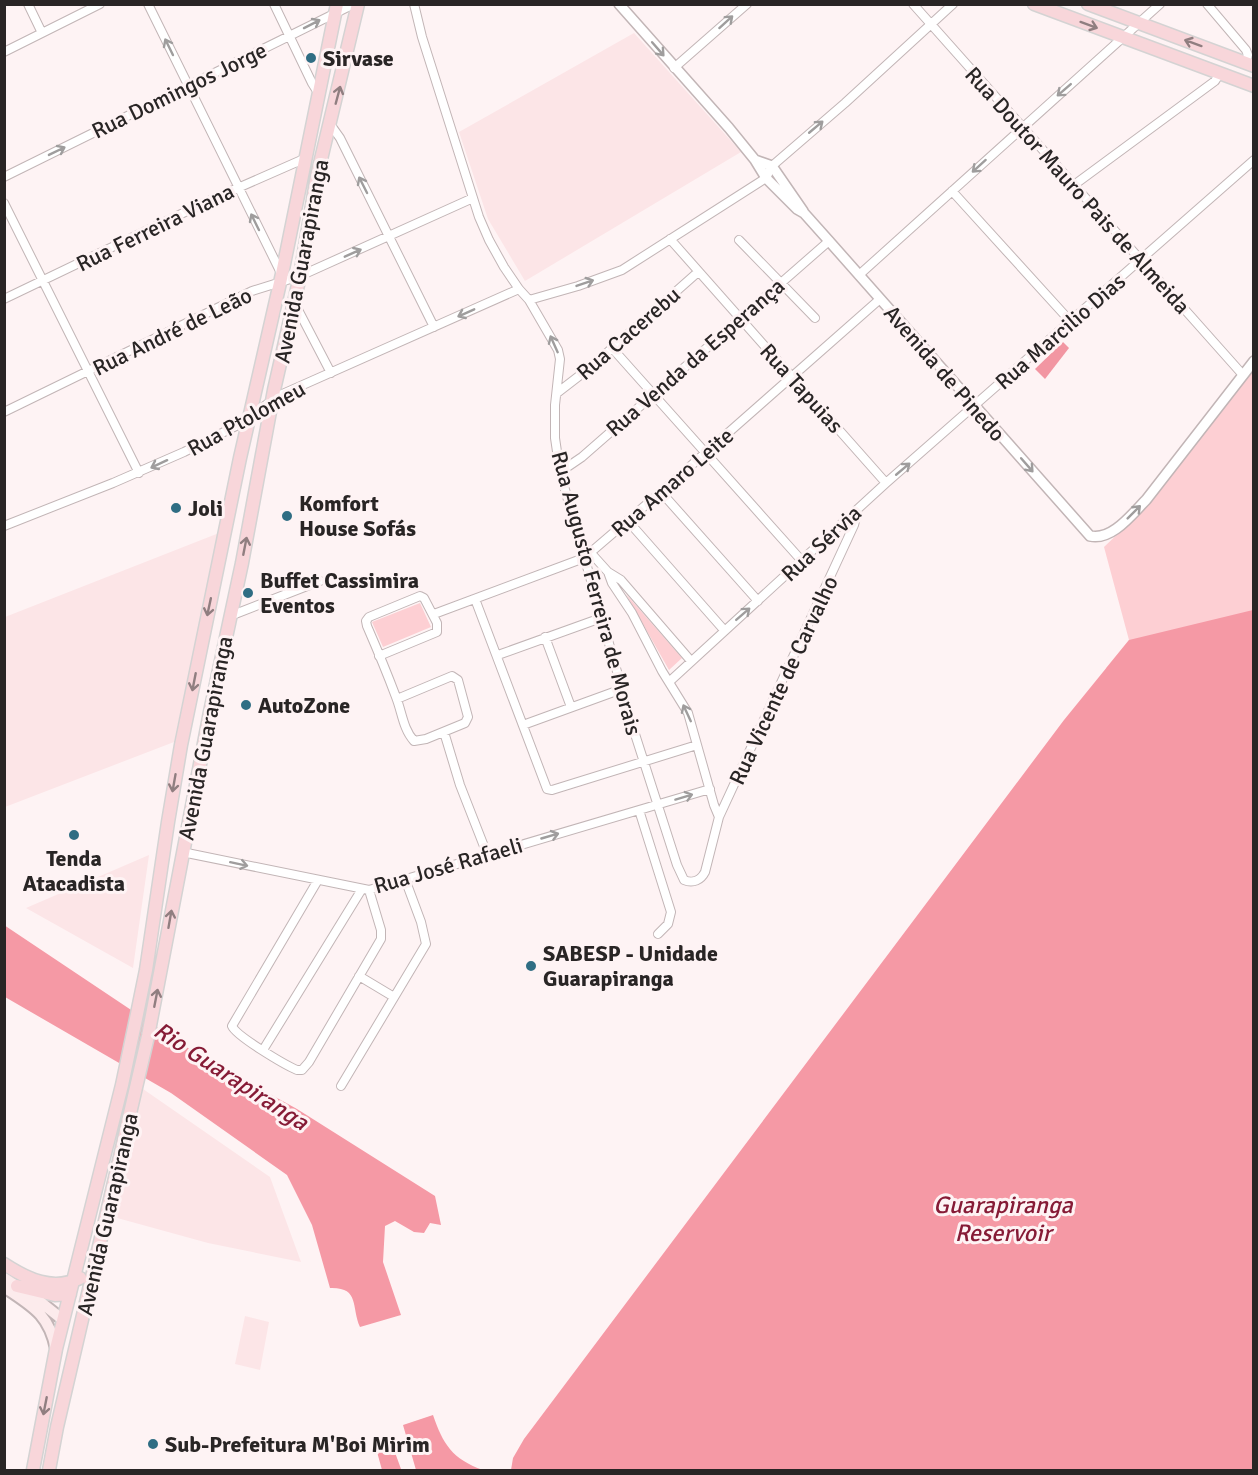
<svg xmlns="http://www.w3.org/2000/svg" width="1258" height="1475" font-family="Signika,sans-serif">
<rect width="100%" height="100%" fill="#fef3f4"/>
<path fill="#fce5e7" d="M634,33L741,152L525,281L488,219L459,132Z
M219,533L174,742L5,807V617Z
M149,855L133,968L26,908Z
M143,1089L270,1177L301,1262L208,1243L110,1216L139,1094Z
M245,1316L269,1322L260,1370L235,1364Z"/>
<path fill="#fdcfd3" d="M1253,369V693L1106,668L1129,640L1104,547L1148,505Z
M626,594L682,658L669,670Z
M420,603L431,627L383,647L372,622Z"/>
<path fill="#f296a2" d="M1063,342L1069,348L1045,379L1035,369Z"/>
<path fill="#f599a5" d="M1253,610V1470H511L513,1458L524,1439L1064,720L1129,640Z
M4,925L197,1054L297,1109L435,1196L441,1225L430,1223L424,1233L414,1232L395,1221L385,1226L383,1262L401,1315L360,1327C351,1307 360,1287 330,1288L312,1225L287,1175L171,1093L5,997Z
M433,1415C443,1444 452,1459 483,1470H416L403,1425Z
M389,1436L401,1469V1470H382L374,1441Z"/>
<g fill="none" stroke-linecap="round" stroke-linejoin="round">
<defs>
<path id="minor" d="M28,4L42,33
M148,4L281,273
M274,4L312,83L319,94
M414,4L422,37L479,217L489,240L504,267L519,289L529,300L558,350L560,359L555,405V438L560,472L634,731L677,865L684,880C693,884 701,880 705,872L719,817L714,805L688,713L662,671L632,613L612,583L608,572L590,552
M913,4L1243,375
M1207,4L1246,50L1248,55L1245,63
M4,52L100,4
M674,68L747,4
M330,124L340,138L434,327
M4,177L354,4
M1074,185L1215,81L1220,73
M952,191L1071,322
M4,203L139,473
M670,239L886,483
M739,240L815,318
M859,275L1160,4
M4,299L206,202L306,158
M529,300L578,286L622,270L766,178L772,166L845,103L953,4
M294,302L331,373
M612,348L802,561
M557,393L592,366L698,272
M4,412L252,291L300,276L473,198
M560,472L582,457L829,241
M661,492L758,601
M628,521L724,630
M4,526L113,483L184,452L240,424L278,396L519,289
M608,572L621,580L691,661
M475,599L547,789L552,790L697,745
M434,614L584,558L661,492L880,299
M230,616L320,581
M545,637L571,707
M498,655L601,618
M379,656L437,632V623L424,598L420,596L369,617L366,621L367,626C377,649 387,673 396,697C402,712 403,729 414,741L426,739L465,723L468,717L458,680L452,676L397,699
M669,682L886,483L1254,160
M523,725L622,689
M444,732L460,785L487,854
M639,810L671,912L668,924L658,934
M719,817L854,525L858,509
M182,852L369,890L710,789
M318,880L232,1026C236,1036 285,1065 297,1070H302L309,1062L381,939V930L369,890
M359,976L394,997
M263,1050L362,889
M341,1086L426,944L421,922L405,879"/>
<path id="tertiary" d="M619,4L729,128L755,160L766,178L797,209L804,213L829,241L1090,536C1112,541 1132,514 1146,500L1254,361
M755,160L772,166L803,211"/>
<path id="secondary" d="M4,1278L38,1300L63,1320
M4,1287C32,1306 49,1314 56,1349"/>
<path id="primary" d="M1034,4L1254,86
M1088,4L1254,66
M4,1264C27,1279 53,1292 80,1278
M17,1286L55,1295L70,1294
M33,1470L56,1349L122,1085L137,1014L146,970L168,822L181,745L240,458L282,274L337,4
M49,1470L57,1427L148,1036L210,712L242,563L274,390L300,276L317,176L358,4"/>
</defs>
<use href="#minor" stroke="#c2b5b6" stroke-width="10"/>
<use href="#tertiary" stroke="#c2b5b6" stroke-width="12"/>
<use href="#secondary" stroke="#c2b5b6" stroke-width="14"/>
<use href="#primary" stroke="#d4d3d3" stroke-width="15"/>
<use href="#minor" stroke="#fff" stroke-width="8"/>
<use href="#tertiary" stroke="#fff" stroke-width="9"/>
<use href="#secondary" stroke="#fcebec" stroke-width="10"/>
<use href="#primary" stroke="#f8d6da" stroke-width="12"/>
</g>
<defs><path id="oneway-shaft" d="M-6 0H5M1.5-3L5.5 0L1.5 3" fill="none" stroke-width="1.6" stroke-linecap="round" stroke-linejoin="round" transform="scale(1.5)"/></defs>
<g stroke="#9f9d9d">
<use href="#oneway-shaft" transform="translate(726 22) rotate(-42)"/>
<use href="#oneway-shaft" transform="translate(312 24) rotate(-27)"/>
<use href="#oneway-shaft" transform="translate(169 47) rotate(-116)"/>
<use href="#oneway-shaft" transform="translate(658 49) rotate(49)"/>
<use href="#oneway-shaft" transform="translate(1064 90) rotate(139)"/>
<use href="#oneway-shaft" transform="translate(816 127) rotate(-40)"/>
<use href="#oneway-shaft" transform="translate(57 151) rotate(-26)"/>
<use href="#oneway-shaft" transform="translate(979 166) rotate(138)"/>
<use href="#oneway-shaft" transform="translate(363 185) rotate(-117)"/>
<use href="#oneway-shaft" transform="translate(255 222) rotate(-116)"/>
<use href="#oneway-shaft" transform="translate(353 253) rotate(-24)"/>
<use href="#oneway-shaft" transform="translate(585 283) rotate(-19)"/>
<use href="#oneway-shaft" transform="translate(466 313) rotate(156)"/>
<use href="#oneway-shaft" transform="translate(554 344) rotate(-114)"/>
<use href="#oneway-shaft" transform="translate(159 464) rotate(155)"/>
<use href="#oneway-shaft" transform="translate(1027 465) rotate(49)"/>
<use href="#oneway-shaft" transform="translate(903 469) rotate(-40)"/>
<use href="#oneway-shaft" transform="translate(1134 512) rotate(-45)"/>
<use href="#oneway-shaft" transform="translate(743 614) rotate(-41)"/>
<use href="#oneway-shaft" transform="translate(687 713) rotate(-115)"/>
<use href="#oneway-shaft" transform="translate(684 797) rotate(-17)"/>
<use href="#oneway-shaft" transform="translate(550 836) rotate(-16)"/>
<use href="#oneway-shaft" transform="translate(239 864) rotate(12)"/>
</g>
<g stroke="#907e80">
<use href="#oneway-shaft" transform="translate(1089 25) rotate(20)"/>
<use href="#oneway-shaft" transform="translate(1193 43) rotate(-160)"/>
<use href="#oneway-shaft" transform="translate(338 95) rotate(-75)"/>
<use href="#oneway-shaft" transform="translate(245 546) rotate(-79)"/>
<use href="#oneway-shaft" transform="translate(209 607) rotate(102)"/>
<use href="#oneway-shaft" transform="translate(194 682) rotate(101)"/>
<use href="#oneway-shaft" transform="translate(174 783) rotate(100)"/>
<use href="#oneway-shaft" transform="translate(170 919) rotate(-80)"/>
<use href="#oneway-shaft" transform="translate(156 998) rotate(-79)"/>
<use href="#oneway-shaft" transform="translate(45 1406) rotate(101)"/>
</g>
<g fill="#2f6d83" stroke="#fef3f4" stroke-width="2">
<circle cx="311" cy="58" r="6"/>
<circle cx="176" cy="508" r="6"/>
<circle cx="287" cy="516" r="6"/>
<circle cx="248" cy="593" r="6"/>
<circle cx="246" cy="705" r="6"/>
<circle cx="74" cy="835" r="6"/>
<circle cx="531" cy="966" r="6"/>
<circle cx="153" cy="1444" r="6"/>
</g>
<g text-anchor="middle" stroke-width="6" stroke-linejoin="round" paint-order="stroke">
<g font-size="22" font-weight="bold" fill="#292525" stroke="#fef3f4" text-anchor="start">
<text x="323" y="66">Sirvase</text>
<text x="299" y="511">Komfort<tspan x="299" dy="25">House Sofás</tspan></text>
<text x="188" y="516">Joli</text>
<text x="260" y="588">Buffet Cassimira<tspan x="260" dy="25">Eventos</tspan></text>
<text x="258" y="713">AutoZone</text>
<text x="74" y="866" text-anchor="middle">Tenda<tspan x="74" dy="25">Atacadista</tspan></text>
<text x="543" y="961">SABESP - Unidade<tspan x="543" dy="25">Guarapiranga</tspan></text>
<text x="165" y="1452">Sub-Prefeitura M'Boi Mirim</text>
</g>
<g font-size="22" fill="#292525" stroke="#fef3f4">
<text transform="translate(179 90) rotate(-26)" y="8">Rua Domingos Jorge</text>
<text transform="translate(1078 190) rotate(48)" y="8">Rua Doutor Mauro Pais de Almeida</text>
<text transform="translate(155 227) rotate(-26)" y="8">Rua Ferreira Viana</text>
<text transform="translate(301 261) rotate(-79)" y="8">Avenida Guarapiranga</text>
<text transform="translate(172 331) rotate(-26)" y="8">Rua André de Leão</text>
<text transform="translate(1060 331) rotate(-41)" y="8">Rua Marcilio Dias</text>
<text transform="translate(628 333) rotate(-41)" y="8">Rua Cacerebu</text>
<text transform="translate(695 357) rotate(-41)" y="8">Rua Venda da Esperança</text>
<text transform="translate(945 373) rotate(49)" y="8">Avenida de Pinedo</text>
<text transform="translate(802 388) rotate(48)" y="8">Rua Tapuias</text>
<text transform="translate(246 418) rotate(-29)" y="8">Rua Ptolomeu</text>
<text transform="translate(672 482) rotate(-41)" y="8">Rua Amaro Leite</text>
<text transform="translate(821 543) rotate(-43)" y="8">Rua Sérvia</text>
<text transform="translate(597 593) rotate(75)" y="8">Rua Augusto Ferreira de Morais</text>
<text transform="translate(783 680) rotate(-65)" y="8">Rua Vicente de Carvalho</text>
<text transform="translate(205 738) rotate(-79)" y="8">Avenida Guarapiranga</text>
<text transform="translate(448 865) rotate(-16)" y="8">Rua José Rafaeli</text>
<text transform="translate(107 1214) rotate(-77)" y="8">Avenida Guarapiranga</text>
</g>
<g font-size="24" font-style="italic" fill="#861b36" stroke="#fef3f4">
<text transform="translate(231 1076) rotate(33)" y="8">Rio Guarapiranga</text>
<text x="1003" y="1213">Guarapiranga<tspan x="1003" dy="28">Reservoir</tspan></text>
</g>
</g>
<rect width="1258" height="1475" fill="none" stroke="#292525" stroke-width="12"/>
</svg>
